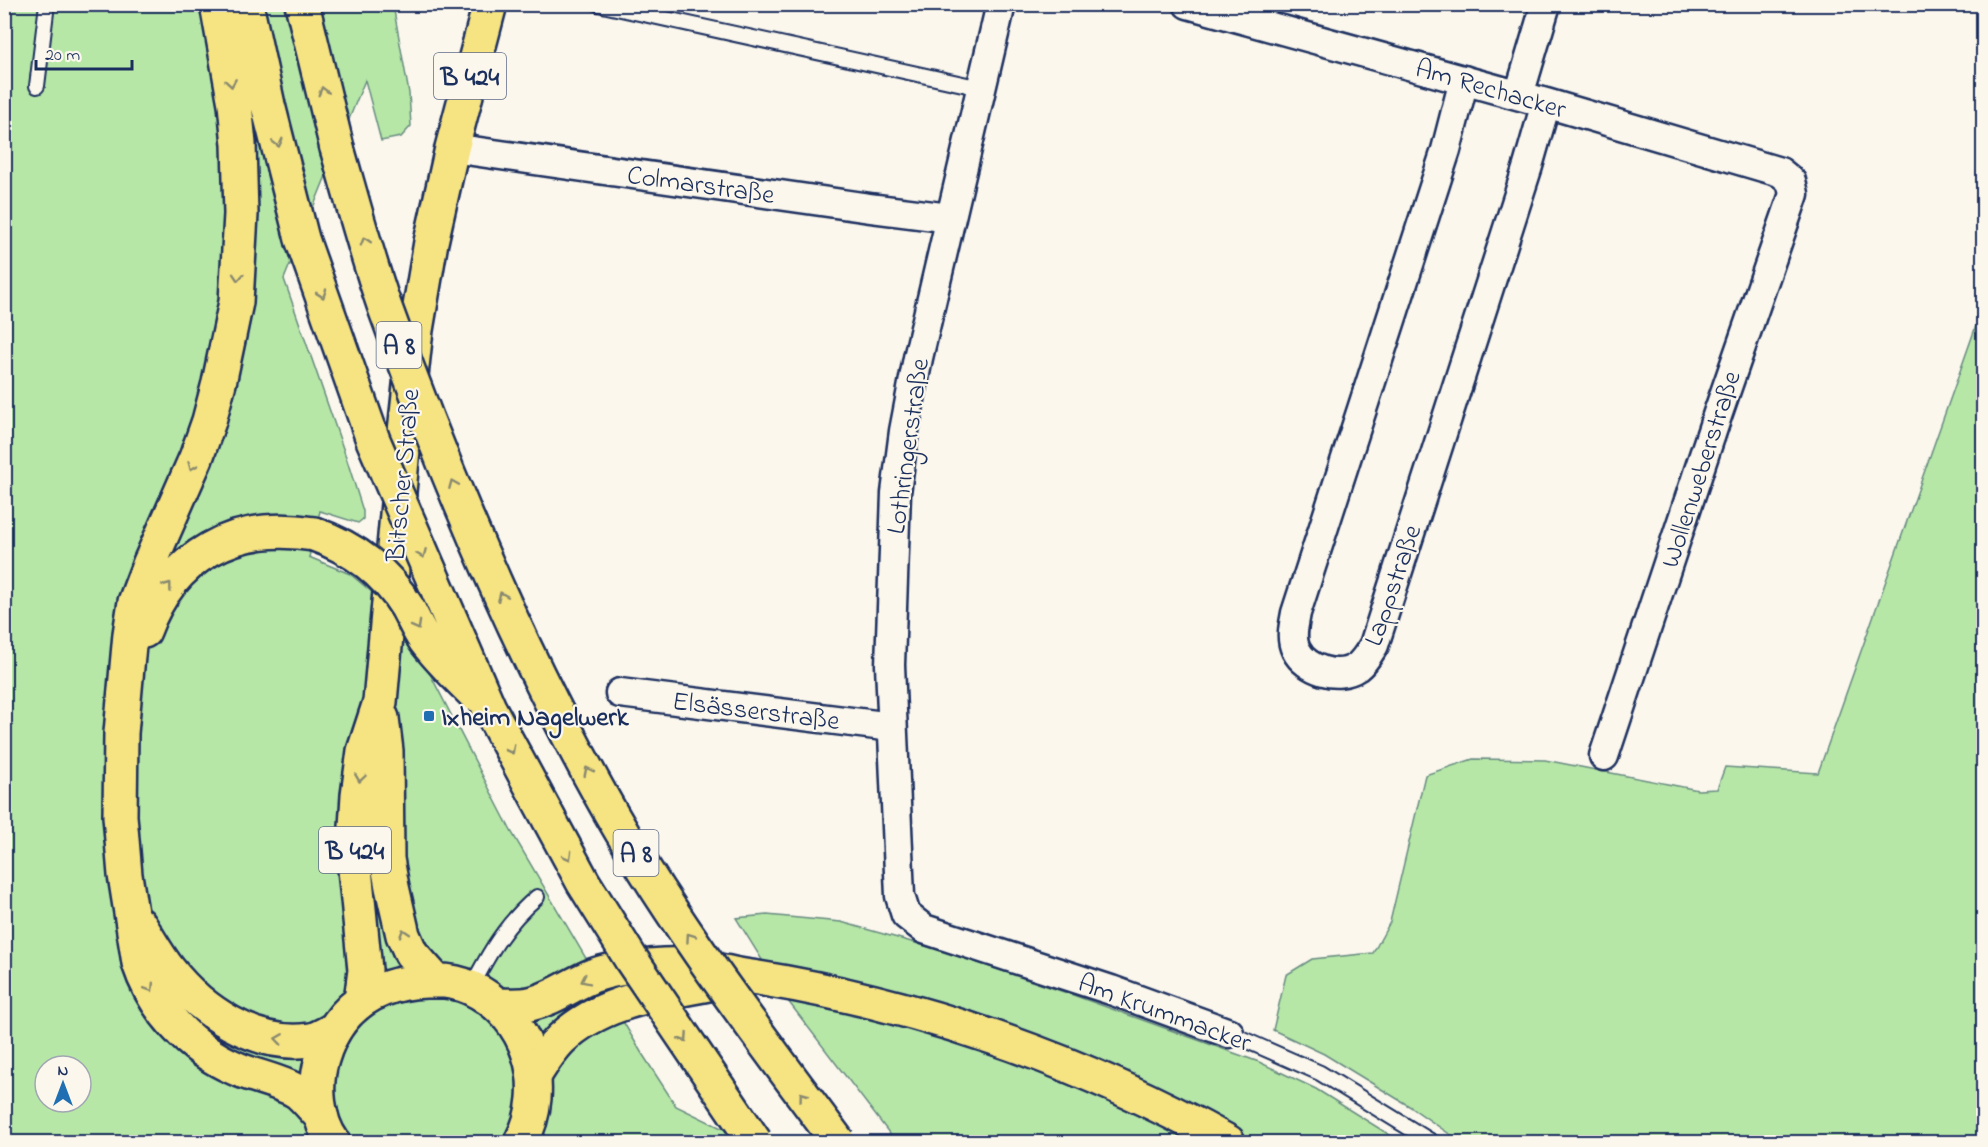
<svg xmlns="http://www.w3.org/2000/svg" width="1988" height="1147" font-family="'Indie Flower',sans-serif">
<rect width="100%" height="100%" fill="#fbf7ec"/>
<filter id="ink" filterUnits="userSpaceOnUse"><feTurbulence type="fractalNoise" baseFrequency=".0167" numOctaves="2"/><feDisplacementMap in="SourceGraphic" scale="12" xChannelSelector="R" yChannelSelector="G"/><feConvolveMatrix kernelMatrix="1 2 1 2 8 2 1 2 1" color-interpolation-filters="sRGB"/></filter>
<g filter="url(#ink)">
<path fill="#b6e7a6" stroke="#688b82" stroke-width="1.5" fill-rule="evenodd" d="M5,5H393L409,93L411,126L401,137L381,141L365,80L284,279L346,457L363,511V519L358,523L320,511L309,557L350,574L390,607L413,641L511,831L641,1052L676,1106L750,1142H5ZM45,1066H81V1102H45Z
M1983,306V1142H1461L1409,1106L1324,1054L1273,1030L1286,975L1312,959L1373,953L1390,922L1425,775L1473,759L1545,760L1698,790L1717,789L1725,767L1818,773Z
M767,915L841,922L940,950L1073,995L1259,1062L1316,1089L1401,1142H896L785,997L736,918Z"/>
<g fill="none" stroke-linecap="round" stroke-linejoin="round">
<defs>
<path id="lane" d="M598,4L981,88
M37,86L47,4
M471,988C489,953 506,923 537,897
M1229,1033L1320,1073L1432,1142"/>
<path id="street" d="M1001,4L918,358L904,431L896,493L890,665L900,896L906,915L924,929L1111,990L1229,1033
M1188,4L1546,103L1780,172L1791,181L1794,194L1718,413L1604,756
M1464,80L1446,150L1296,613C1294,625 1290,638 1296,650C1306,670 1338,680 1357,667C1365,661 1369,653 1374,645L1528,166L1546,103
M1519,95L1546,4
M452,148L870,208L950,218
M620,693L892,727"/>
<path id="primary" d="M382,718L386,751L387,859L392,887L403,935L411,953L436,981
M361,1001L365,970L354,859L358,795L364,751L380,702L402,459L416,330L431,242L452,148L490,4
M333,1142C317,1120 314,1085 322,1059C337,1008 374,983 426,981C441,980 457,981 471,988C529,1015 551,1087 521,1142"/>
<path id="highway" d="M217,4L235,104L239,144L241,214L236,302L219,383L209,421L196,458L149,565L135,602L130,634L121,733L120,816L125,875L139,963C154,1009 190,1049 235,1068C252,1076 286,1083 299,1093C307,1100 314,1109 321,1116
M246,4L268,105L302,239
M302,4L337,148
M144,631C172,555 235,521 314,534
M139,924C149,939 158,956 169,970C201,1011 256,1048 310,1040C318,1039 327,1033 335,1029
M499,1005C509,1005 520,1006 530,1004C553,999 572,984 592,976C610,969 631,967 650,966C661,965 672,964 682,965C703,966 724,973 745,976C914,1002 1079,1059 1228,1142
M534,1076C542,1063 550,1050 561,1039C607,995 674,993 732,979"/>
</defs>
<use href="#lane" stroke="#1b2f5e" stroke-width="18"/>
<use href="#street" stroke="#1b2f5e" stroke-width="33"/>
<use href="#primary" stroke="#1b2f5e" stroke-width="38"/>
<use href="#highway" stroke="#1b2f5e" stroke-width="38"/>
<use href="#lane" stroke="#fbf7ec" stroke-width="14"/>
<use href="#street" stroke="#fbf7ec" stroke-width="28"/>
<use href="#primary" stroke="#f6e381" stroke-width="33"/>
<use href="#highway" stroke="#f6e381" stroke-width="33"/>
<defs>
<path id="highway-bridge" d="M337,148C352,200 366,253 384,305C444,472 513,638 600,794C668,917 755,1030 838,1142
M302,239L373,440L489,708L583,882L631,959L755,1142
M314,534C354,548 385,571 407,607C413,618 418,630 425,640C440,660 458,677 475,694"/>
</defs>
<use href="#highway-bridge" stroke="#1b2f5e" stroke-width="38" stroke-linecap="butt"/>
<use href="#highway-bridge" stroke="#f6e381" stroke-width="33"/>
</g>
<defs><path id="oneway-chevron" d="M-2-3.5L2.5 0L-2 3.5" fill="none" stroke-width="1.6" stroke-linecap="round" stroke-linejoin="round" transform="scale(1.5)"/></defs>
<g stroke="#888970">
<use href="#oneway-chevron" transform="translate(231 83) rotate(81)"/>
<use href="#oneway-chevron" transform="translate(323 91) rotate(-104)"/>
<use href="#oneway-chevron" transform="translate(278 143) rotate(76)"/>
<use href="#oneway-chevron" transform="translate(365 241) rotate(-107)"/>
<use href="#oneway-chevron" transform="translate(238 277) rotate(94)"/>
<use href="#oneway-chevron" transform="translate(322 294) rotate(71)"/>
<use href="#oneway-chevron" transform="translate(192 466) rotate(113)"/>
<use href="#oneway-chevron" transform="translate(453 484) rotate(-113)"/>
<use href="#oneway-chevron" transform="translate(422 554) rotate(67)"/>
<use href="#oneway-chevron" transform="translate(168 586) rotate(-53)"/>
<use href="#oneway-chevron" transform="translate(502 596) rotate(-113)"/>
<use href="#oneway-chevron" transform="translate(417 626) rotate(61)"/>
<use href="#oneway-chevron" transform="translate(511 750) rotate(62)"/>
<use href="#oneway-chevron" transform="translate(588 771) rotate(-117)"/>
<use href="#oneway-chevron" transform="translate(360 778) rotate(98)"/>
<use href="#oneway-chevron" transform="translate(568 856) rotate(61)"/>
<use href="#oneway-chevron" transform="translate(404 933) rotate(-108)"/>
<use href="#oneway-chevron" transform="translate(690 937) rotate(-125)"/>
<use href="#oneway-chevron" transform="translate(585 980) rotate(154)"/>
<use href="#oneway-chevron" transform="translate(150 988) rotate(58)"/>
<use href="#oneway-chevron" transform="translate(684 1038) rotate(56)"/>
<use href="#oneway-chevron" transform="translate(279 1039) rotate(-172)"/>
<use href="#oneway-chevron" transform="translate(803 1096) rotate(-127)"/>
</g>
</g>
<rect fill="#1f6fb2" stroke="#fbf7ec" stroke-width="2" x="423" y="710" width="12" height="12" rx="3"/>
<g text-anchor="middle" stroke-width="4.5" stroke-linejoin="round" paint-order="stroke">
<g fill="#fbf7ec" stroke="#5e6b89" stroke-width="1.5">
<rect x="434" y="53" width="72" height="46" rx="4.5"/>
<rect x="376.5" y="322" width="45" height="46" rx="4.5"/>
<rect x="319" y="827" width="72" height="46" rx="4.5"/>
<rect x="613.5" y="830" width="45" height="46" rx="4.5"/>
</g>
<g font-size="26" font-weight="bold" fill="#1b2f5e">
<text x="470" y="85">B 424</text>
<text x="399" y="354">A 8</text>
<text x="355" y="859">B 424</text>
<text x="636" y="862">A 8</text>
</g>
<g font-size="27" fill="#1b2f5e" stroke="#fbf7ec">
<text transform="translate(1491 88) rotate(16)" y="9">Am Rechacker</text>
<text transform="translate(701 184) rotate(8)" y="9">Colmarstraße</text>
<text transform="translate(907 446) rotate(-82)" y="9">Lothringerstraße</text>
<text transform="translate(1700 469) rotate(-72)" y="9">Wollenweberstraße</text>
<text transform="translate(402 475) rotate(-85)" y="9">Bitscher Straße</text>
<text transform="translate(1392 585) rotate(-71)" y="9">Lappstraße</text>
<text transform="translate(756 710) rotate(7)" y="9">Elsässerstraße</text>
<text transform="translate(1165 1012) rotate(20)" y="9">Am Krummacker</text>
</g>
<g font-size="27" font-weight="bold" fill="#1b2f5e" stroke="#fbf7ec" text-anchor="start">
<text x="441" y="725">Ixheim Nagelwerk</text>
</g>
</g>
<rect width="1988" height="1147" fill="none" stroke="#fbf7ec" stroke-width="24"/>
<rect x="12" y="12" width="1964" height="1123" fill="none" stroke="#1b2f5e" stroke-width="2" filter="url(#ink)"/>
<g transform="translate(63 1084)"><circle r="28" fill="#fbf7ec" stroke="#a1a7b3" stroke-width="1.5"/>
<path d="M0-4.5L10 22L0 15L-10 22Z" fill="#1f6fb2"/>
<text y="-9" font-size="16" font-weight="bold" text-anchor="middle" fill="#1b2f5e">N</text>
</g>
<path d="M36 60v9h96v-9" fill="none" stroke="#1b2f5e" stroke-width="3"/>
<text x="45" y="60" font-size="18" fill="#1b2f5e" stroke="#fbf7ec" stroke-width="4.5" paint-order="stroke">20 m</text>
</svg>
